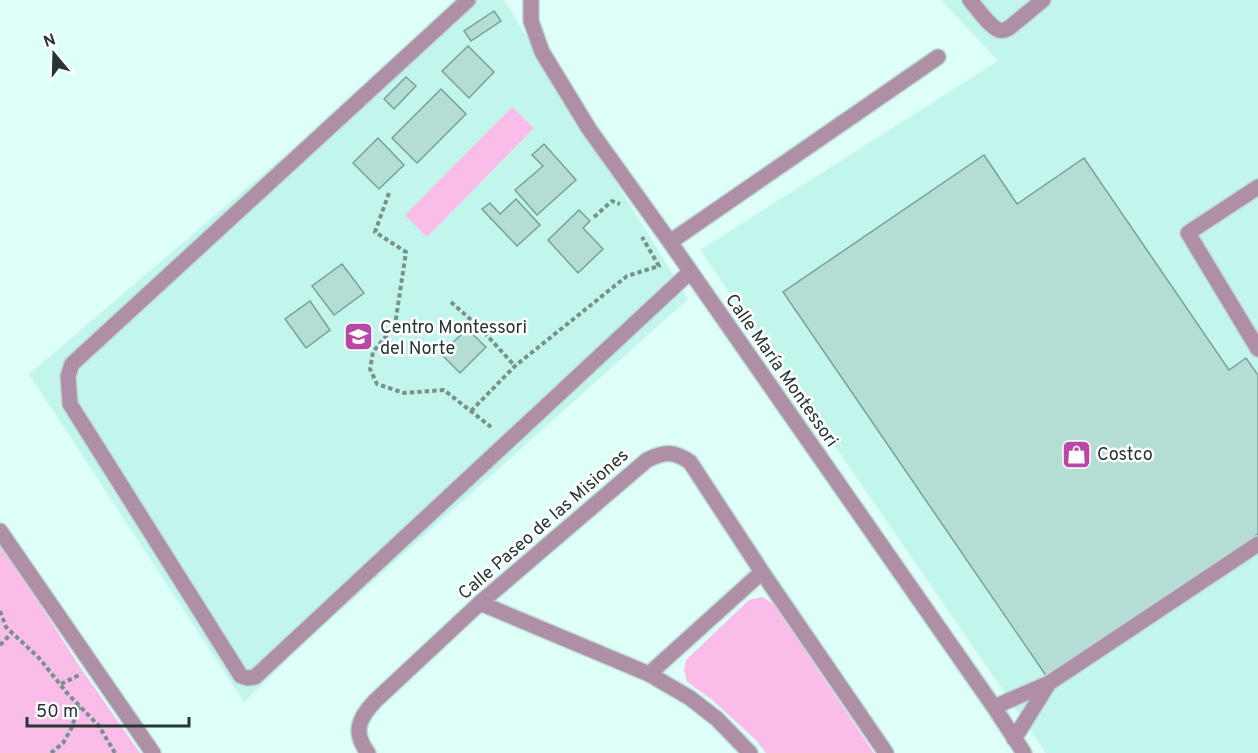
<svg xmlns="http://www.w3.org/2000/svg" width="1258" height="753" font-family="Overpass,sans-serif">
<rect width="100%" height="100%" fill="#ddfff8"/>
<path fill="#c2f6ed" d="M467,0H504L688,299L303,644L244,702L29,374Z
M941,0H1258V753H1046L700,250L998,61Z"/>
<path fill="#fabdea" d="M512,107L534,128L427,237L405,215Z
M0,542L78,664L140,753H0Z
M762,597L774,604L874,753H766L755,739L711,699L687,682L684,670L686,660L749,600Z"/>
<path fill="#b4ddd6" stroke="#79a099" stroke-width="1.5" d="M494,11L501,21L471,41L464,31Z
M468,46L494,72L469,98L442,71Z
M406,77L416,86L394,109L384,99Z
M441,89L466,114L417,163L392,138Z
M378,138L404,165L379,189L353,163Z
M544,144L576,180L537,215L515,190L543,166L532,155Z
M984,155L1017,204L1084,158L1229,370L1246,358L1258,375V534L1047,677L783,292Z
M516,199L540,225L517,246L482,209L490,203L500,214Z
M579,210L590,221L583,228L603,249L578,273L548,240Z
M342,264L364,293L334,315L312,286Z
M310,301L330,330L306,348L285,319Z
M467,329L486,347L460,373L441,354Z"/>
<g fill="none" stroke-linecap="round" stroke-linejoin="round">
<defs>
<path id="minor" d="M468,0L72,364L68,376L70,404L241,676L247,678L255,677L690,272
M531,0V21L542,52L589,129L670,242L994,707L1024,753
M970,0C976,7 990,27 999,30C1003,31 1005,30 1009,28L1043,0
M1258,187L1188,233L1258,349
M670,242L938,57
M0,531L153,753
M480,603L649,674L690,698L717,719L750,753
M649,674L762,572
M1049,683L1258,544
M994,707L1049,683L1014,739
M368,753C352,732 359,718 375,701L480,603L647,460C665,451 674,451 690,462L762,572L886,753"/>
</defs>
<use href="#minor" stroke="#bcdbd5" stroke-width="18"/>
<path stroke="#79918c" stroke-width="4" stroke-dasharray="4.5 3" stroke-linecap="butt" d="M389,193L375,232L406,252L395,325L373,352L370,369L377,384L404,393L444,390L491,427
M594,217L612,201L620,204
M451,302L481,329L515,366
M471,411L515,366L627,276L659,266L642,237
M0,611L6,627L39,658L67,693L99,726L115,753
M0,645L12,633
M61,684L79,675
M51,753L63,743L71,729L79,706"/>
<use href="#minor" stroke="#ae8fa5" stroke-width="15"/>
</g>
<defs>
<symbol id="school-square" viewBox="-11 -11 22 22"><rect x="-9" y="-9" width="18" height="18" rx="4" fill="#b947a3" stroke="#fff"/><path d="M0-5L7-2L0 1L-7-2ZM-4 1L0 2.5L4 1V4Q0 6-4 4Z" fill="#fff"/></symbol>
<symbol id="shop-square" viewBox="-11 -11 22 22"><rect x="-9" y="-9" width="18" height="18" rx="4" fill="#b947a3" stroke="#fff"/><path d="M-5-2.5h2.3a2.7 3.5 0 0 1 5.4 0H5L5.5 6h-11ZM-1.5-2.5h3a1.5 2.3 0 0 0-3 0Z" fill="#fff"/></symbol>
</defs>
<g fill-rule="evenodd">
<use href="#school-square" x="342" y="320" width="33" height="33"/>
<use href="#shop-square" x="1060" y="438" width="33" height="33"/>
</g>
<g text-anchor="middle" stroke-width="5" stroke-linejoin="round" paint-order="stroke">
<g font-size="18" fill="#263633" stroke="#fff" text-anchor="start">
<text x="380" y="333">Centro Montessori<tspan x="380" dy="21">del Norte</tspan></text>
<text x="1097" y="460">Costco</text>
</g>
<g font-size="18" fill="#263633" stroke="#fff">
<text transform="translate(782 370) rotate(55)" y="6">Calle María Montessori</text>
<text transform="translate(543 524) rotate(-41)" y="6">Calle Paseo de las Misiones</text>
</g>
</g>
<g transform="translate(54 54) rotate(341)" stroke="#ffffff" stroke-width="4.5" paint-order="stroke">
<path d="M0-4.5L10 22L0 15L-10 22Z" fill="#263633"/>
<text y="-9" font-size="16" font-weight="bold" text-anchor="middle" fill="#263633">N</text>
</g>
<path d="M27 717v9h162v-9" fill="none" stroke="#263633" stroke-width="3"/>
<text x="36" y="717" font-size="18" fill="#263633" stroke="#ffffff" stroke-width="4.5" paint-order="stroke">50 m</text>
</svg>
